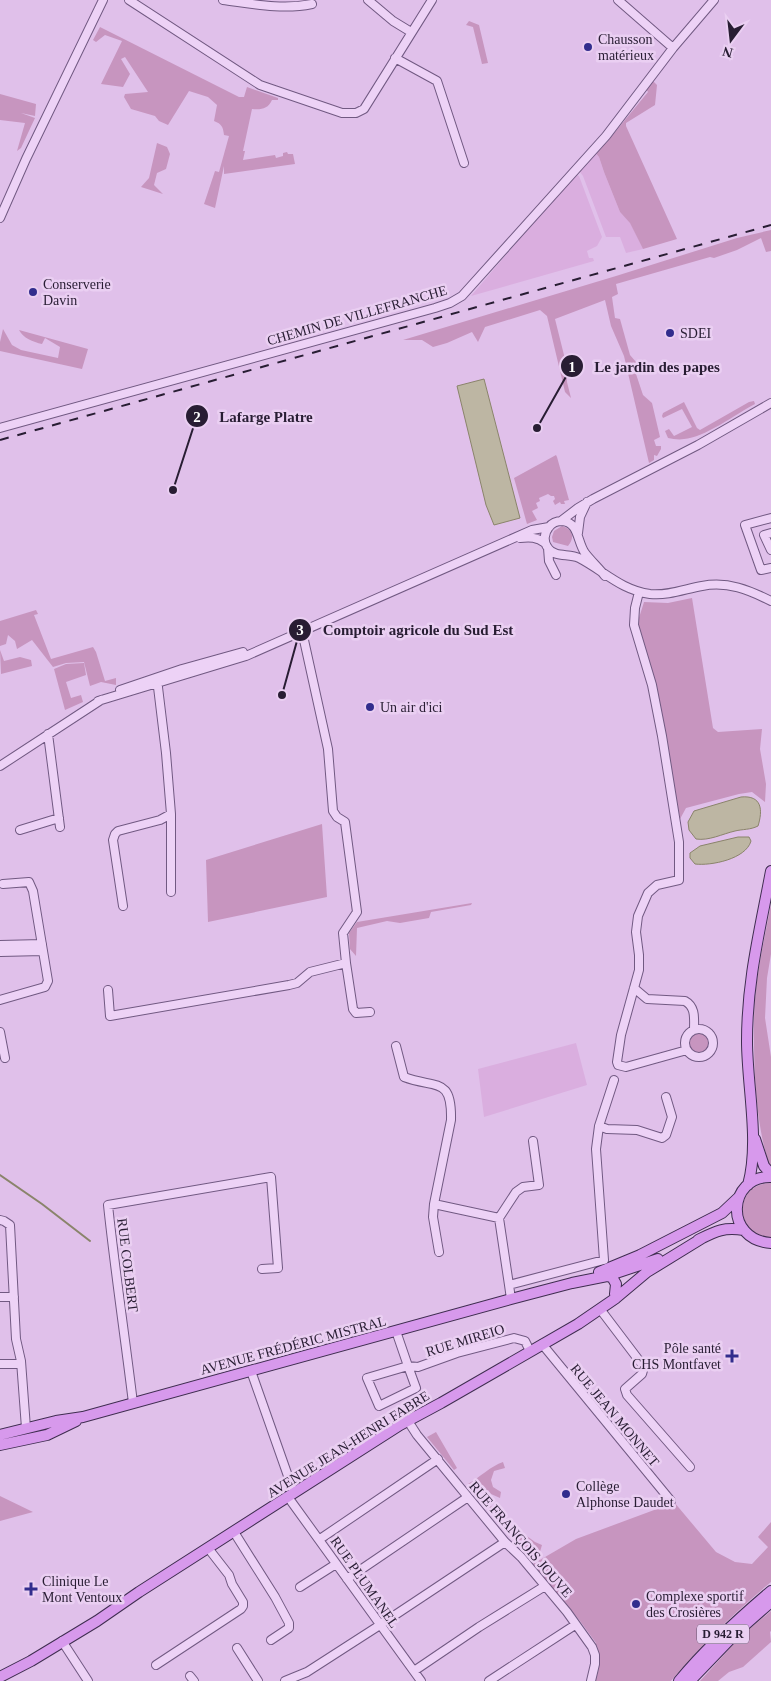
<svg xmlns="http://www.w3.org/2000/svg" width="771" height="1681" font-family="'Times New Roman',serif">
<rect width="100%" height="100%" fill="#e0c0ea"/>
<path fill="#daaedf" d="M594,151L599,157L604,172L620,212L630,222L643,249L626,253L620,237H606L583,176L580,172V168Z
M575,174L579,176L602,237L597,246L587,251L589,258H593L594,261L471,296Z
M576,1043L587,1085L484,1117L478,1069Z"/>
<path fill="#c795bf" d="M469,21L479,25L488,63L482,64L473,27L466,25Z
M100,27L239,97H244L247,87L278,98V100H272C268,109 261,110 252,109L243,151H245L243,160L275,155L276,158L283,156V153L287,152L288,154H293L295,164L224,174V166L215,208L204,204L215,171L219,172L229,136L224,135C223,127 222,124 214,121L217,105L208,97L189,91L168,125L159,121L155,116L131,109L124,97L125,94L148,92L125,57L121,59L130,74L123,87L101,84L122,41L105,35L96,42L93,40Z
M653,81L657,85L655,105L626,123V126L677,239L643,249L630,223L620,212L604,172L599,157L594,151L602,143H606L648,92L646,89Z
M0,94L36,104L35,116L21,113L35,118L21,148L17,151L25,123L0,120Z
M157,143L167,147L170,154L166,169L157,173L154,185L163,194L141,187L149,178Z
M771,230V251L766,252L761,238L737,250L714,258L710,257L616,284L618,294L612,297L615,318L620,319L630,355L636,362L633,365L643,395L652,403L660,437L654,440L656,446H661V449L657,456L654,455V460L649,463L624,356L611,326L605,300L555,319L566,363L567,382L571,398L565,392L547,316L540,310L485,327L478,342L472,332L447,343L433,347L422,340H403L616,276L737,238Z
M3,329L12,345L21,350L58,358L60,347L45,338L42,344C33,342 23,338 19,330L88,349L82,369L0,351V342Z
M754,401L755,404C736,414 704,438 684,439C679,440 673,439 668,438L665,431L669,429L674,436L692,427L682,409L663,418L662,416L663,413L684,402L697,428L700,430L749,402Z
M556,455L557,457L569,500L564,501L565,504H561L560,502L555,505L553,501L555,499L554,496H551L548,494L539,498L540,501L536,503L538,508L532,511L537,520L527,524L514,478Z
M562,526C573,529 575,538 568,546L553,542L552,537L554,531Z
M692,598L713,728L718,732L762,729L760,749L766,784L765,802L752,792L739,794L686,808L680,819L657,689L641,640L638,621L644,602L668,603Z
M36,610L38,614L34,615L51,659L93,647L96,652L105,681L116,678V685L101,682L90,686L84,662L66,663L53,667L32,640L17,649L15,641L8,635L6,644L0,646V621Z
M0,650L4,661L20,657L31,660L32,666L1,674Z
M84,663L86,675L66,682L71,698L81,695L83,702L65,710L54,669L66,664Z
M322,824L327,897L208,922L206,860Z
M472,903L471,905L431,912L429,918L400,923L387,921L357,928L356,956L350,949L349,933L357,922Z
M771,904V954L767,978L765,1018L771,1057V1167L769,1164C760,1136 757,1107 755,1078C754,1051 753,1024 755,998C758,966 765,935 771,904Z
M689 1043a11 11 0 1 1 22 0a11 11 0 1 1-22 0Z
M771,1183V1237C733,1236 733,1183 771,1183Z
M436,1432L457,1468L454,1470L427,1437Z
M503,1462L505,1468L494,1471L491,1480L493,1487L501,1492L500,1498L491,1494L488,1490L477,1495L468,1484C480,1477 491,1466 503,1462Z
M0,1496L33,1512L0,1521Z
M674,1502L716,1552L735,1562L752,1564L768,1547L758,1537L771,1522V1582C735,1612 701,1645 671,1681H595C601,1668 599,1658 595,1645L596,1643L580,1621L533,1564L576,1539L673,1503L674,1504Z
M489,1506L498,1508L506,1514L503,1521L520,1531L535,1542L542,1545L539,1555L535,1552L528,1557L488,1509Z
M771,1611V1631L770,1632L771,1642L743,1667L729,1672L718,1681H700L743,1634Z"/>
<path fill="#bdb6a3" stroke="#8a846b" d="M484,379L520,518L494,525L486,505L457,386Z
M741,797C762,795 763,810 758,826C750,830 743,829 735,831C722,834 709,841 696,839L689,830L688,822L694,811Z
M738,837H749L751,841C746,859 711,866 695,864L690,858V853L700,846Z"/>
<g fill="none" stroke-linecap="round" stroke-linejoin="round">
<path stroke="#8a846b" stroke-width="2" d="M0,1175L42,1204L90,1241"/>
<defs>
<path id="minor" d="M129,0L260,85L342,113H356L364,109L432,0
M223,0C253,4 283,10 312,4
M368,0L393,21L411,32
M618,0L673,48
M395,58L437,81L464,163
M0,218L26,159L103,0
M0,428L435,308L450,303L462,296L606,136L673,48L714,0
M771,518L745,525L761,570L771,568
M561,521L578,508L593,499L698,445L771,403
M578,533L580,517L587,502
M771,533L764,535L771,550
M520,538C530,537 537,537 545,543
M548,548L549,561L556,575
M605,576C599,568 591,561 585,553C577,542 579,522 562,521C557,521 552,523 549,527C544,533 543,542 548,548C555,558 569,553 579,558C604,571 621,590 650,594C668,596 685,589 702,586C728,581 749,590 771,601
M639,592L635,608L634,625L652,685L662,736L679,842V880L657,885L648,893L638,916L636,932L639,955V970L621,1035L617,1062L618,1065L626,1067L687,1050
M120,690L182,669L243,652
M98,701L246,656L532,530L549,527
M48,734L60,827
M0,766L101,700
M171,814V892
M20,830L59,818
M123,906L113,840L115,834L118,831L160,820L171,814L166,753L157,679
M0,945L42,944
M0,952L43,951
M346,963L353,1009L356,1013L370,1012
M634,988L647,999L685,1001C696,1007 694,1019 694,1030
M108,990L110,1016L289,985L297,983L310,972L346,963L343,933L357,912L345,822L337,817L333,811L328,749L302,631
M0,1000L45,987L48,981L33,891L29,882L3,884
M685 1043a14 14 0 1 1 28 0a14 14 0 1 1-28 0Z
M0,1032L5,1058
M396,1046L404,1077C436,1089 452,1076 451,1120L434,1204L499,1218
M599,1126L607,1129L637,1130L662,1138L666,1135L672,1117L666,1097
M434,1204L433,1217L439,1252
M0,1220L4,1221L10,1225L16,1339L21,1361L26,1428
M509,1285L499,1218L516,1192L523,1187L539,1185L533,1141
M0,1297H14
M511,1299L509,1285L604,1260L596,1149L599,1126L614,1080
M600,1309L644,1367L642,1374L625,1389L627,1395L690,1467
M396,1331L408,1366L418,1367L457,1353L514,1338L525,1341L530,1351
M542,1344L671,1501
M0,1364H21
M408,1366L416,1388L379,1406L367,1378Z
M251,1371L294,1493
M133,1403C125,1337 115,1271 108,1205L271,1177L278,1268L262,1269
M408,1421L417,1435L505,1542L521,1557L567,1612L592,1647L595,1655V1664L591,1681
M288,1497L421,1681
M234,1532L275,1597L289,1623V1628L271,1640
M320,1539L438,1459
M347,1579L468,1497
M300,1587L336,1564
M62,1641L88,1681
M237,1648L258,1681
M156,1665L241,1609L243,1606V1602L232,1584L229,1575L208,1548
M414,1671L479,1627L545,1586
M190,1676L194,1681
M285,1681L307,1672L380,1625L505,1542
M489,1681L575,1625"/>
<path id="major" d="M755,1139L764,1166L771,1174
M771,1177C727,1176 724,1240 771,1243
M748,1185C760,1142 747,1086 747,1041C747,980 760,930 771,871
M698,1240C716,1231 723,1227 744,1230
M599,1272L640,1255L722,1213L739,1197
M607,1276L612,1277L616,1284L615,1294
M0,1435L56,1421L83,1417L511,1299L572,1283L607,1276L658,1259
M0,1445L47,1435L76,1421
M0,1677L31,1661L97,1621L139,1592L400,1425L441,1403L578,1324L616,1298L647,1272L704,1237
M679,1681C706,1648 738,1619 771,1591
M690,1681L738,1631L771,1602"/>
</defs>
<use href="#minor" stroke="#715982" stroke-width="10"/>
<use href="#major" stroke="#3f2d50" stroke-width="12"/>
<use href="#minor" stroke="#edd2f6" stroke-width="8"/>
<use href="#major" stroke="#d799ec" stroke-width="10"/>
<path stroke="#281d33" stroke-width="2" stroke-dasharray="9 9" stroke-linecap="butt" d="M0,440L771,225"/>
</g>
<g fill="#322d8d" stroke="#eacff2" stroke-width="2">
<circle cx="588" cy="47" r="5"/>
<circle cx="33" cy="292" r="5"/>
<circle cx="670" cy="333" r="5"/>
<circle cx="370" cy="707" r="5"/>
<path d="M729.5 1348.5h5v5h5v5h-5v5h-5v-5h-5v-5h5z"/>
<circle cx="566" cy="1494" r="5"/>
<path d="M28.5 1581.5h5v5h5v5h-5v5h-5v-5h-5v-5h5z"/>
<circle cx="636" cy="1604" r="5"/>
</g>
<g text-anchor="middle" stroke-width="5" stroke-linejoin="round" paint-order="stroke">
<rect fill="#eacff2" stroke="#62526c" stroke-width="1" x="697" y="1624.5" width="52" height="19" rx="4"/>
<g font-size="12" font-weight="bold" fill="#281d33">
<text x="723" y="1638">D 942 R</text>
</g>
<g font-size="14" fill="#281d33" stroke="#eacff2" text-anchor="start">
<text x="598" y="44">Chausson<tspan x="598" dy="16">matérieux</tspan></text>
<text x="43" y="289">Conserverie<tspan x="43" dy="16">Davin</tspan></text>
<text x="680" y="338">SDEI</text>
<text x="380" y="712">Un air d'ici</text>
<text x="721" y="1353" text-anchor="end">Pôle santé<tspan x="721" dy="16">CHS Montfavet</tspan></text>
<text x="576" y="1491">Collège<tspan x="576" dy="16">Alphonse Daudet</tspan></text>
<text x="42" y="1586">Clinique Le<tspan x="42" dy="16">Mont Ventoux</tspan></text>
<text x="646" y="1601">Complexe sportif<tspan x="646" dy="16">des Crosières</tspan></text>
</g>
<g font-size="14" fill="#281d33" stroke="#eacff2">
<text transform="translate(357 315) rotate(-16)" y="5">CHEMIN DE VILLEFRANCHE</text>
<text transform="translate(128 1265) rotate(83)" y="5">RUE COLBERT</text>
<text transform="translate(465 1340) rotate(-17)" y="5">RUE MIREIO</text>
<text transform="translate(293 1345) rotate(-15)" y="5">AVENUE FRÉDÉRIC MISTRAL</text>
<text transform="translate(615 1415) rotate(50)" y="5">RUE JEAN MONNET</text>
<text transform="translate(348 1444) rotate(-32)" y="5">AVENUE JEAN-HENRI FABRE</text>
<text transform="translate(521 1539) rotate(49)" y="5">RUE FRANÇOIS JOUVE</text>
<text transform="translate(365 1582) rotate(55)" y="5">RUE PLUMANEL</text>
</g>
</g>
<path fill="none" stroke="#281d33" stroke-width="2" d="M537 428L572 366M173 490L197 416M282 695L300 630"/>
<g fill="#281d33" stroke="#eacff2" stroke-width="2">
<circle cx="537" cy="428" r="5"/>
<circle cx="173" cy="490" r="5"/>
<circle cx="282" cy="695" r="5"/>
<circle cx="572" cy="366" r="12"/>
<circle cx="197" cy="416" r="12"/>
<circle cx="300" cy="630" r="12"/>
</g>
<g font-size="15" text-anchor="middle" font-weight="bold" fill="#fff">
<text x="572" y="372">1</text>
<text x="197" y="422">2</text>
<text x="300" y="635">3</text>
</g>
<g font-size="15" text-anchor="middle" font-weight="bold" fill="#281d33" stroke="#eacff2" stroke-width="5" stroke-linejoin="round" paint-order="stroke">
<text x="657" y="372">Le jardin des papes</text>
<text x="266" y="422">Lafarge Platre</text>
<text x="418" y="635">Comptoir agricole du Sud Est</text>
</g>
<g transform="translate(731 40) rotate(195)" stroke="#eacff2" stroke-width="4" paint-order="stroke">
<path d="M0-4L9 19L0 12L-9 19Z" fill="#281d33"/>
<text y="-8" font-size="14" font-weight="bold" text-anchor="middle" fill="#281d33">N</text>
</g>
</svg>
